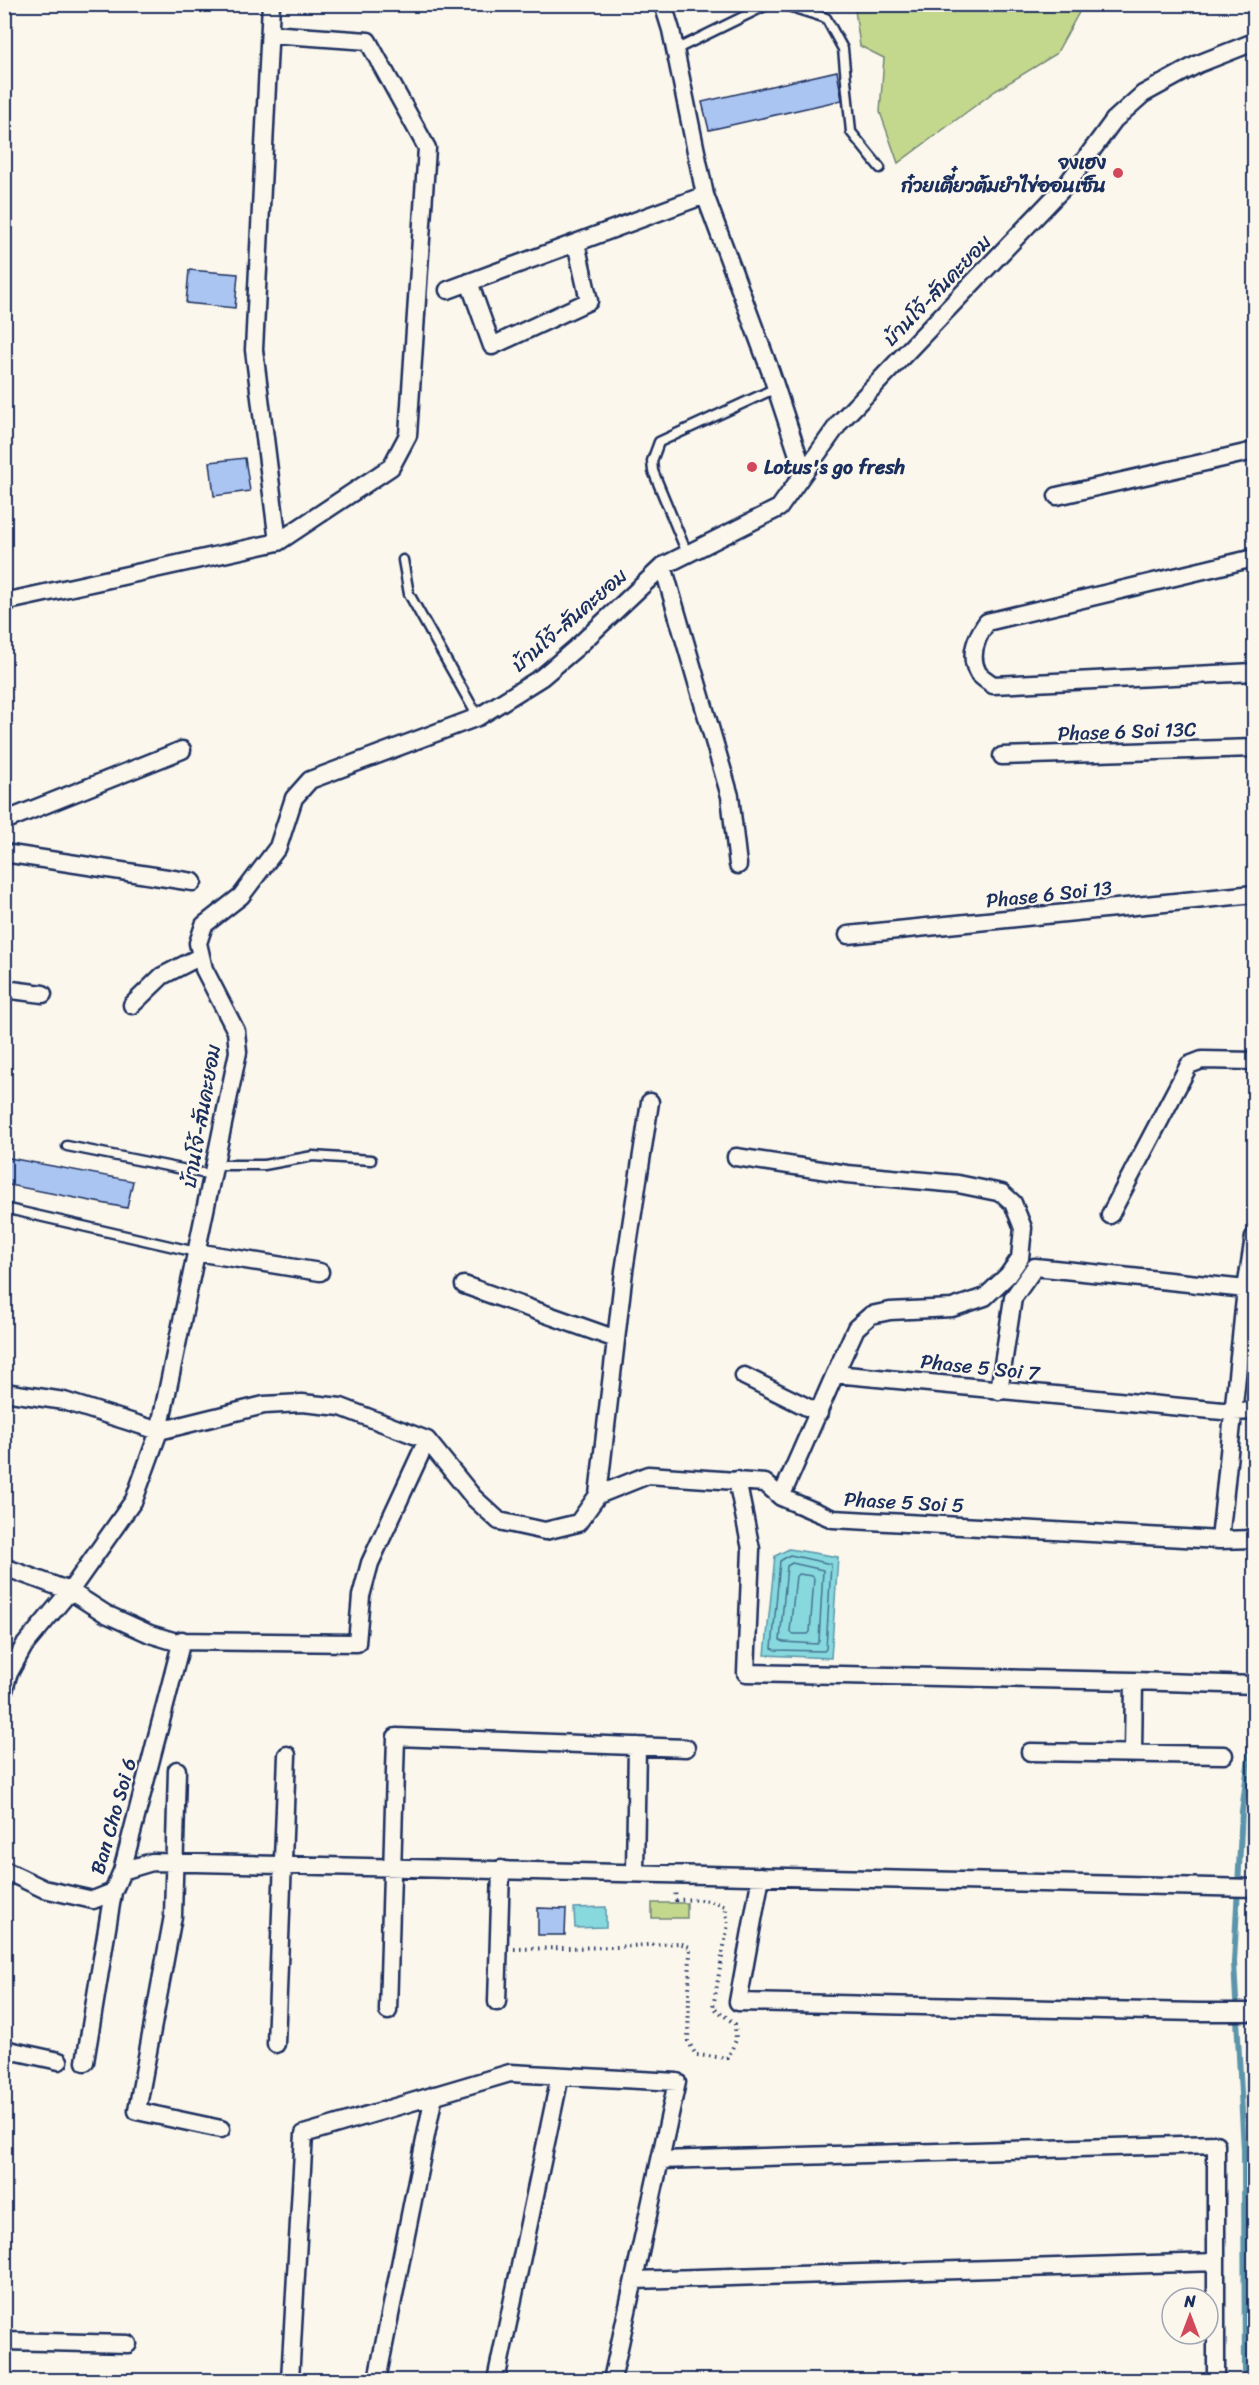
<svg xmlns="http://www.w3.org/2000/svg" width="1259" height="2385" font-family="Sriracha,'Playpen Sans Thai',sans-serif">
<rect width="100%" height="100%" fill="#fbf7ec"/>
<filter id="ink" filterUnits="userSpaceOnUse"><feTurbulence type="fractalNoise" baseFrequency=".0167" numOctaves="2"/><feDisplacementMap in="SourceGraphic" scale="12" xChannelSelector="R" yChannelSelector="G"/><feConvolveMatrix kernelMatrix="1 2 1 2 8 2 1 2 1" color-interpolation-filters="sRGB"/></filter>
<g filter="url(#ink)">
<path fill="#c4d88d" stroke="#708476" stroke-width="1.5" d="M858,5L1083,4V5L1056,54L995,91L898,163L880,112L884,58L860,46L855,10Z
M652,1903H687V1918H652Z"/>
<path fill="#87d9de" stroke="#5c95ab" stroke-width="1.5" d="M789,1549L838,1557L831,1658L765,1655L775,1556Z
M606,1907V1927L575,1928L574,1908Z"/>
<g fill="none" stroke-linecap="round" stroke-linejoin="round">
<path stroke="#467391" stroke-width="1.5" d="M790,1555L831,1564L826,1649L824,1651L775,1650L772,1648L780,1561Z
M792,1563L823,1570L819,1641L817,1644L783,1642L780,1640L787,1566Z
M799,1574L812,1576L814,1578L810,1632L808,1634H793L790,1631L796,1576Z"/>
<path stroke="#5c95ab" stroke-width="6" d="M1245,2380L1244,2150L1234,1962L1242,1811L1254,1719"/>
</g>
<path fill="#abc5f2" stroke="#1b2f5e" stroke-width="1.5" d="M837,71L842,100L709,130L702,102Z
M189,270L238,274L235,308L186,303Z
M245,458L250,491L214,496L210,462Z
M4,1157L133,1181L127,1208L4,1184Z
M538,1908L566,1909L565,1935H538Z"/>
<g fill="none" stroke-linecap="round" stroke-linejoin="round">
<defs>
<path id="service" d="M782,4L826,18L843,49L851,132L880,168
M675,50L769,4
M687,553L653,471L652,461L659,442L776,388
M403,560L409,594L478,717
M67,1146L212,1175
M215,1165H264L313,1156L371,1160
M4,1208L196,1252"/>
<path id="minor" d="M271,4L254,350L278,542
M663,4L671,30L705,195L771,373L804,473
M469,282L492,346L589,301L576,243
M448,290L705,195
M1057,496L1254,451
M1254,558L987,622C977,636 968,655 978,673C981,677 989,682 993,685L1254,672
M663,566L730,796L738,865
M4,602L278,542L391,467L408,435L427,148L368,41L270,34
M1002,756L1254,748
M4,821L182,750
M4,853L193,882
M848,935L1254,894
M4,989L43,994
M132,1005L162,976L201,956
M736,1157L847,1174L958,1184L1002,1193L1013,1203L1023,1228L1020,1258L1008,1275L985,1297L952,1308L890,1311L871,1315L856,1328L835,1374
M1110,1215L1189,1065L1202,1060L1254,1061
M196,1252L320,1272
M464,1285L616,1339
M744,1376L819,1413
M999,1391L1013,1298L1035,1267L1246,1289L1254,1286
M4,1392L64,1401L159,1431
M159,1431L264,1405L302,1403L341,1407L427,1440L474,1498L499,1521L545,1531L578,1523L598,1495L648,1475L765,1483L781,1497L833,1519L1220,1540L1254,1539
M737,1480L751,1549L746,1673L1134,1681L1133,1753
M598,1495L624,1271L650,1102
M781,1497L835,1374L1233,1412L1254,1411
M1220,1540L1246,1289L1254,1237
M4,1567L70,1591L106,1614L150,1634L173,1641L357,1643L361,1596L370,1563L427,1440
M1134,1681L1254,1685
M4,1691L8,1675L24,1646L70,1591L134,1500L159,1431L238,1052L236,1031L204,969L198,943L204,925L241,896L278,847L294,798L310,780L478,717L542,677L576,648L663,566L779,508L840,422L1067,184L1114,120L1143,94L1198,64L1254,42
M1030,1752L1224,1755
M177,1770L173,1916L137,2111L221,2129
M4,1870L44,1889L93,1900L113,1892L122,1871L182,1640
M122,1871L152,1862L1254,1888
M635,1872L637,1746
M761,1876L738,2002L1199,2012H1254
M497,2002L501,1869
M388,2011L396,1737L686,1748
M276,2044L287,1755
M4,2049L59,2061
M85,2062L113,1892
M660,2160L1216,2144V2380
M634,2280L1216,2262
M4,2341L128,2344
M290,2380L304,2134L510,2073L677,2082L612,2380
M377,2380L434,2095
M496,2380L560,2076"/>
</defs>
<use href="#service" stroke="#1b2f5e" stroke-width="13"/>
<use href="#minor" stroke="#1b2f5e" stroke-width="21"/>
<path stroke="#1b2f5e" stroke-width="4" stroke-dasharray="1.5 4.5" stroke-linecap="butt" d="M514,1949L616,1947L679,1943L690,1947L688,2041L696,2055L728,2058L736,2040L735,2024L713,2007L728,1924L725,1906C709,1899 693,1899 676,1900L675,1891"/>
<use href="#service" stroke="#fbf7ec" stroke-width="8"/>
<use href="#minor" stroke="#fbf7ec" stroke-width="16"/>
</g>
</g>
<g fill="#d1495b" stroke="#fbf7ec" stroke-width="2">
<circle cx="1118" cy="173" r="6"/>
<circle cx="752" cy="467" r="6"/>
</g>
<g text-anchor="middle" stroke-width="4.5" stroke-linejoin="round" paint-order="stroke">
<g font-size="20" font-weight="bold" fill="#1b2f5e" stroke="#fbf7ec" text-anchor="end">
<text x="1106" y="169">จงเฮง<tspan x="1106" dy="23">ก๋วยเตี๋ยวต้มยำไข่ออนเซ็น</tspan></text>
<text x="764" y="474" text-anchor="start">Lotus's go fresh</text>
</g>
<g font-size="20" fill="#1b2f5e" stroke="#fbf7ec">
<text transform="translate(937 290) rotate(-46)" y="7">บ้านโจ้-สันคะยอม</text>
<text transform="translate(569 620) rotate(-41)" y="7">บ้านโจ้-สันคะยอม</text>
<text transform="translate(1127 731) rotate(-2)" y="7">Phase 6 Soi 13C</text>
<text transform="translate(1049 894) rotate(-6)" y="7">Phase 6 Soi 13</text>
<text transform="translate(201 1116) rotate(-80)" y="7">บ้านโจ้-สันคะยอม</text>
<text transform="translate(980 1367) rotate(6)" y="7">Phase 5 Soi 7</text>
<text transform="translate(904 1502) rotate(3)" y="7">Phase 5 Soi 5</text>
<text transform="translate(113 1816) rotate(-74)" y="7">Ban Cho Soi 6</text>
</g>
</g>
<rect width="1259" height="2385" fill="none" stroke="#fbf7ec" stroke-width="24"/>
<rect x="12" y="12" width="1235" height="2361" fill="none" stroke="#1b2f5e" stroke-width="2" filter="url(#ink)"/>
<g transform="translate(1190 2316)"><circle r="28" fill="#fbf7ec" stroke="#a1a7b3" stroke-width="1.5"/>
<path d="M0-4.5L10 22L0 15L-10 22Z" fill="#d1495b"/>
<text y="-9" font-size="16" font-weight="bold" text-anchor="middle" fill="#1b2f5e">N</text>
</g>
</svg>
